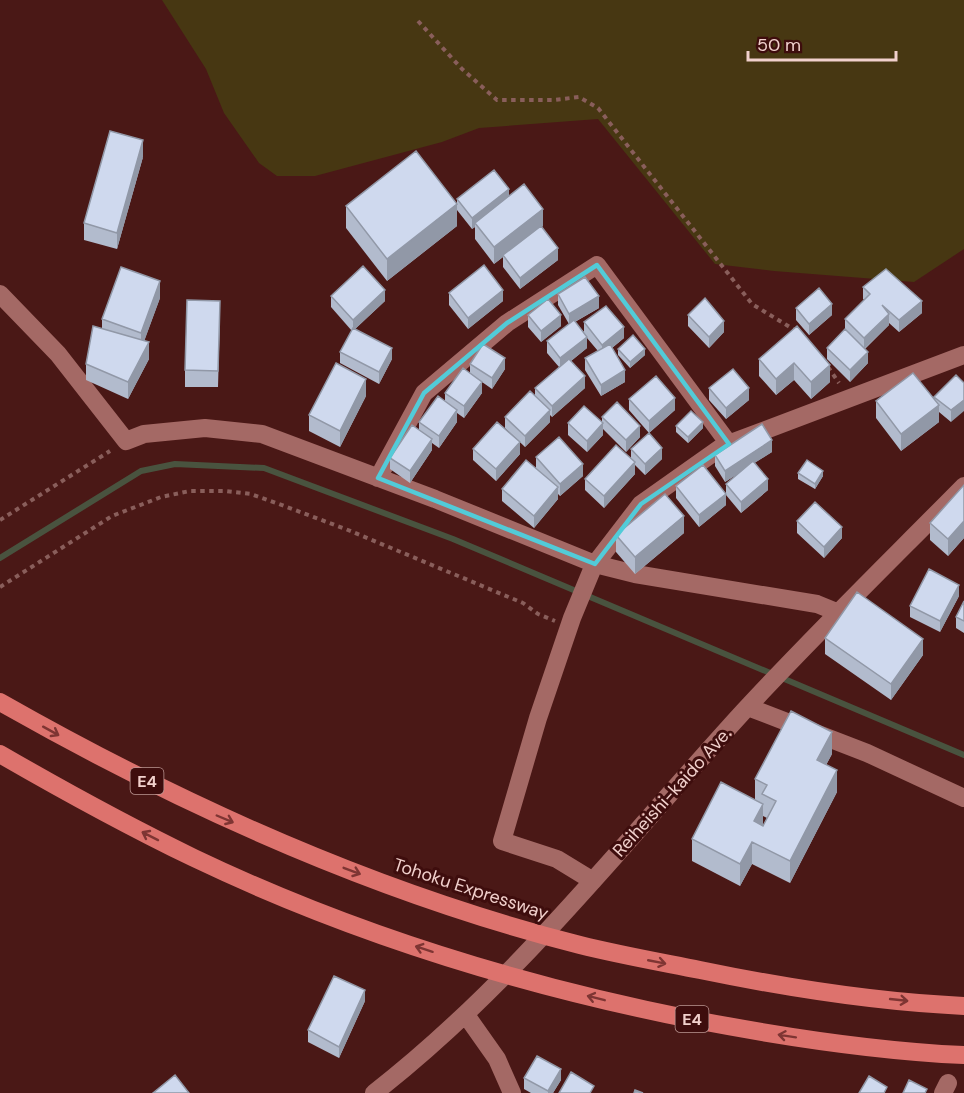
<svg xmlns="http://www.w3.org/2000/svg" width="964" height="1093" font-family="'DM Sans',sans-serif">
<rect width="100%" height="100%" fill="#4a1816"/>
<path fill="#473712" d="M162,0H964V249L914,282L774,271L715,264L598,119L479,128L442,142L315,176H277L259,163L224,113L206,69Z"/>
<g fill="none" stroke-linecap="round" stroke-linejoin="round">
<path stroke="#49533f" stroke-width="6" d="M0,558L141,471L175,464L264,468L453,539L964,755"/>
<path stroke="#895e5b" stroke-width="4" stroke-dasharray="4.5 4.5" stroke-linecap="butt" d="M418,21L462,69L497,100H554L579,97L598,108L752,304L798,332
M828,367L839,383
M0,520L110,451
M0,587L112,516L161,497L190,491H226L251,494L279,504L348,530L523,603L538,614L555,621"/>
<path stroke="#a46965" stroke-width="18" d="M0,294L58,354L126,441L144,434L205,428L262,434L435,499L595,564L635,574L817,604L839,613
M378,478L424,393L507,323L597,265L729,444
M748,707L867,753L964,798
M593,881L557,859L502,841L538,718L572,618L591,572L595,564L641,504L723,446L964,355
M466,1015L497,1059L512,1093
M374,1093C513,985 624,842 742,713C814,635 890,561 964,486
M943,1093L948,1083"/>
<path stroke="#dd726d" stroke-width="18" d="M0,702C183,806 376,893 580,945C620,955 660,962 700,970C787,988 876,1002 964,1006
M0,754C64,791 128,826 194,858C353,934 523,986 695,1020C784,1037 873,1051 964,1055"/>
</g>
<path fill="#b2bbcd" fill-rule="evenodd" d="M143,157L117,249L84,240V223Z
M509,196L543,226L541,227L558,260L520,289L503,267V257L494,264L475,239V227L472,229L457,210V199Z
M346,206L457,226L387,281L346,228Z
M863,287L922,313L899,332L889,323V325L865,349L868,363L850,382L827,359V348L845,329V319L865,300L863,299Z
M449,293L503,301L468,329L449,305Z
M558,294L599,308L575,322L584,332V322L624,338L612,348L625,382L601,396L585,370V358L598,351L587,338V348L571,361L585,388L552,417L550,415V422L525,447L505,428V417L535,396V388L559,367L547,353V341L569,324L558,305Z
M331,296L385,301L355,329L392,359L379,384L340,363V352L352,331L331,307Z
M160,298L144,341L149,359L128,399L86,380V364L102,328V319Z
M796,308L832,315L809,335L796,320Z
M528,315L561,326L541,342L528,327Z
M688,315L724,332L709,348L688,326Z
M220,317L218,387H185V370Z
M797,326L830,382L811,399L794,380L776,395L759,376V359Z
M618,349L645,355L630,368L618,355Z
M470,364L505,369L492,389L482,382V393L464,418L457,413V422L439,448L432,443V450L410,483L390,469V458L419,430V422L445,401V393L470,374Z
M956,375L951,422L939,412V422L901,451L876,418V401L934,400V397Z
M709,388L749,400L726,419L709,400Z
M366,396L340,447L309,431V415Z
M629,399L675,410L649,433L629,410Z
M602,417L640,437L626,452L603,429V435L587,452L568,435V423H602Z
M676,426L703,428L688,443L676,432Z
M473,449L520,454L496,481L473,460Z
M631,449L662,459L645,475L635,465V474L604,508L585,490V479L631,459Z
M772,452L754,463L768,490L741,513L726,495V484L739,473L725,482L715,466V455Z
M536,457L583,476L560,496L558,494V499L534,528L502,501V489L536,468Z
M798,473L823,476L815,489L798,479Z
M964,485V538L948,556L930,540V523Z
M676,486L726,505L699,527L676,498Z
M797,521L842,538L824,558L797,533Z
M684,533L635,574L616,552V535Z
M959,596L940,632L910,617V606Z
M964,601V633L956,628V617Z
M825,638L923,655L891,700L825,654Z
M832,754L826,765L837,792L790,883L752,864L740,886L692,861V839L755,800V779ZM763,816L767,818L763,825Z
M365,1001L339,1058L308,1042V1030Z
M524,1078L561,1080L553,1093H531L524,1089Z"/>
<path fill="#9198a7" d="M143,140V157L117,249V233Z
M509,189V201L475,223V227L472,229V218Z
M457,204V226L387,281V259Z
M543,209V226L494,264V247Z
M558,248V260L520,289V278Z
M160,281V298L141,350V333Z
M385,290V301L353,331V320Z
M503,290V301L468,329V318Z
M599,296V308L569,325V314Z
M922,301V313L899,332V320Z
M832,304V315L809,335V324Z
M889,314V325L864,349V338Z
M561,315V326L541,342V331Z
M724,321V332L709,348V337Z
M624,327V338L602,356V345Z
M587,337V348L560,370V358Z
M149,342V359L128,399V382Z
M392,348V359L379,384V372Z
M645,349V355L630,368V362Z
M868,352V363L850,382V370Z
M505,358V369L492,389V378Z
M794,363V380L776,395V379Z
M830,365V382L811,399V382Z
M625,370V382L601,396V385Z
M585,376V388L552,417V406Z
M366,379V396L340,447V431Z
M482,382V393L464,418V406Z
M749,388V400L726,419V408Z
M675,398V410L649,433V421Z
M964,400V411L951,422V410Z
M939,405V422L901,451V434Z
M457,410V422L439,448V436Z
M550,410V422L525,447V436Z
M703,422V428L688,443V437Z
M603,423V435L587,452V441Z
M640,426V437L626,452V440Z
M432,439V450L410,483V471Z
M772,440V452L725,482V471Z
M520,442V454L496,481V469Z
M662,448V459L645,475V464Z
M635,462V474L604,508V496Z
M583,464V476L560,496V484Z
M823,471V476L815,489V484Z
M768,479V490L741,513V502Z
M558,487V499L534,528V516Z
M726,494V505L699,527V515Z
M684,516V533L635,574V557Z
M964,521V538L948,556V539Z
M842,527V538L824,558V547Z
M959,585V596L940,632V621Z
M923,639V655L891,700V684Z
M832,732V754L817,782V760Z
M837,770V792L790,883V861Z
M763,804V826L754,821Z
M752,842V864L740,886V864Z
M365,990V1001L339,1058V1047Z
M561,1069V1080L553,1093H548V1091Z"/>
<path fill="#cfd9ee" stroke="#9198a7" stroke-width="1.5" d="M110,131L143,140L117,233L84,223Z
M416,151L457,204L387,259L346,206Z
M494,170L509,189L472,218L457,199Z
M524,184L543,209L494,247L475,223Z
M541,226L558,248L520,278L503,255Z
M484,265L503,290L468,318L449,293Z
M363,266L385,290L353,320L331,296Z
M121,267L160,281L141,333L102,319Z
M886,269L922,301L899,320L882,305L889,314L864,338L845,319L870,294L863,287Z
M585,277L599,296L569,314L558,294Z
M819,288L832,304L809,324L796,308Z
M705,298L724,321L709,337L688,315Z
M548,299L561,315L541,331L528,315Z
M187,300L220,301L218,371L185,370Z
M606,306L624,327L602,345L584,322Z
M574,320L587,337L560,358L547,341Z
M93,326L149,342L128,382L86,364Z
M797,326L830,365L811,382L794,363L776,379L759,359Z
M353,328L392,348L379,372L340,352Z
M845,329L868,352L850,370L827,348Z
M633,335L645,349L630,362L618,349Z
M483,344L505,358L492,378L470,364Z
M610,344L625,370L601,385L585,358Z
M569,359L585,376L552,406L535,388Z
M336,363L366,379L340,431L309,415Z
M463,368L482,382L464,406L445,393Z
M733,369L749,388L726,408L709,388Z
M913,373L939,405L901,434L876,401Z
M956,375L964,383V400L951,410L934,397Z
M656,376L675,398L649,421L629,399Z
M530,391L550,410L525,436L505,417Z
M438,396L457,410L439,436L419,422Z
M617,402L640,426L626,440L602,417Z
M584,406L603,423L587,441L568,423Z
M691,411L703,422L688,437L676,426Z
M497,422L520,442L496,469L473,449Z
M762,424L772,440L725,471L715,455Z
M412,425L432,439L410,471L390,458Z
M649,433L662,448L645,464L631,449Z
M559,437L583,464L560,484L536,457Z
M616,445L635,462L604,496L585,479Z
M526,460L558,487L534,516L502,489Z
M807,460L823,471L815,484L798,473Z
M753,461L768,479L741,502L726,484Z
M703,465L726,494L699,515L676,486Z
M964,485V521L948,539L930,523Z
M665,494L684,516L635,557L616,535Z
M815,502L842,527L824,547L797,521Z
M929,569L959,585L940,621L910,606Z
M857,592L923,639L891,684L825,638Z
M964,601V621L956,617Z
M791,711L832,732L817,760L837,770L790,861L752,842L740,864L692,839L721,782L763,804L754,821L763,826L776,801L762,794L767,785L755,779Z
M334,976L365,990L339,1047L308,1030Z
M537,1056L561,1069L548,1091L524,1078Z
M571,1072L594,1086L590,1093H559Z
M175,1075L189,1093H153Z
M869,1076L887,1087L884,1093H859Z
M909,1080L927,1089L925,1093H903Z
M635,1090L643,1093H634Z"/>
<defs><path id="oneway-shaft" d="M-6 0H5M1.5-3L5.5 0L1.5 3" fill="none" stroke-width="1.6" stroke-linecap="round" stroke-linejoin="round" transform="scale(1.5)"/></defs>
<g stroke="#7e3533">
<use href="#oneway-shaft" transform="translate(51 731) rotate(29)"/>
<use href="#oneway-shaft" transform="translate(225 819) rotate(23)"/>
<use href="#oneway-shaft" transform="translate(150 836) rotate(-153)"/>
<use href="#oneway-shaft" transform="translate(352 871) rotate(21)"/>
<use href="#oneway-shaft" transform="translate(424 949) rotate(-162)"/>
<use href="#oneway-shaft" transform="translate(657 962) rotate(11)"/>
<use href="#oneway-shaft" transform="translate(596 998) rotate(-166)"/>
<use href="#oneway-shaft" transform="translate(899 1000) rotate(6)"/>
<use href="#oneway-shaft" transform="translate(787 1036) rotate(-171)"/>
</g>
<path fill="none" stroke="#52cbd8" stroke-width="4.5" stroke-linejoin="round" d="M597,265L729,444L641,504L595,564L378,478L424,393L507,323Z"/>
<g text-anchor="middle" stroke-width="6" stroke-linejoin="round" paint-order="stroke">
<g fill="#3e0d0d" stroke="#bb9693" stroke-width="1.5">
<rect x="130.5" y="768" width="33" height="26" rx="4.5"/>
<rect x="675.5" y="1006" width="33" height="26" rx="4.5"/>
</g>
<g font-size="16" font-weight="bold" fill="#f1d0cc">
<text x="147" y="787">E4</text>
<text x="692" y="1025">E4</text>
</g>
<g font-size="18" fill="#f1d0cc" stroke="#3e0d0d">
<text transform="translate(672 792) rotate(-48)" y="6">Reiheishi-kaido Ave.</text>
<text transform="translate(471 889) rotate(18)" y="6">Tohoku Expressway</text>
</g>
</g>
<path d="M748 51v9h148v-9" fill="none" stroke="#f1d0cc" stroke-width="3"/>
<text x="757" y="51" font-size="18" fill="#f1d0cc" stroke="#3e0d0d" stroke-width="4.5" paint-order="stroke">50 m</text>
</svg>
